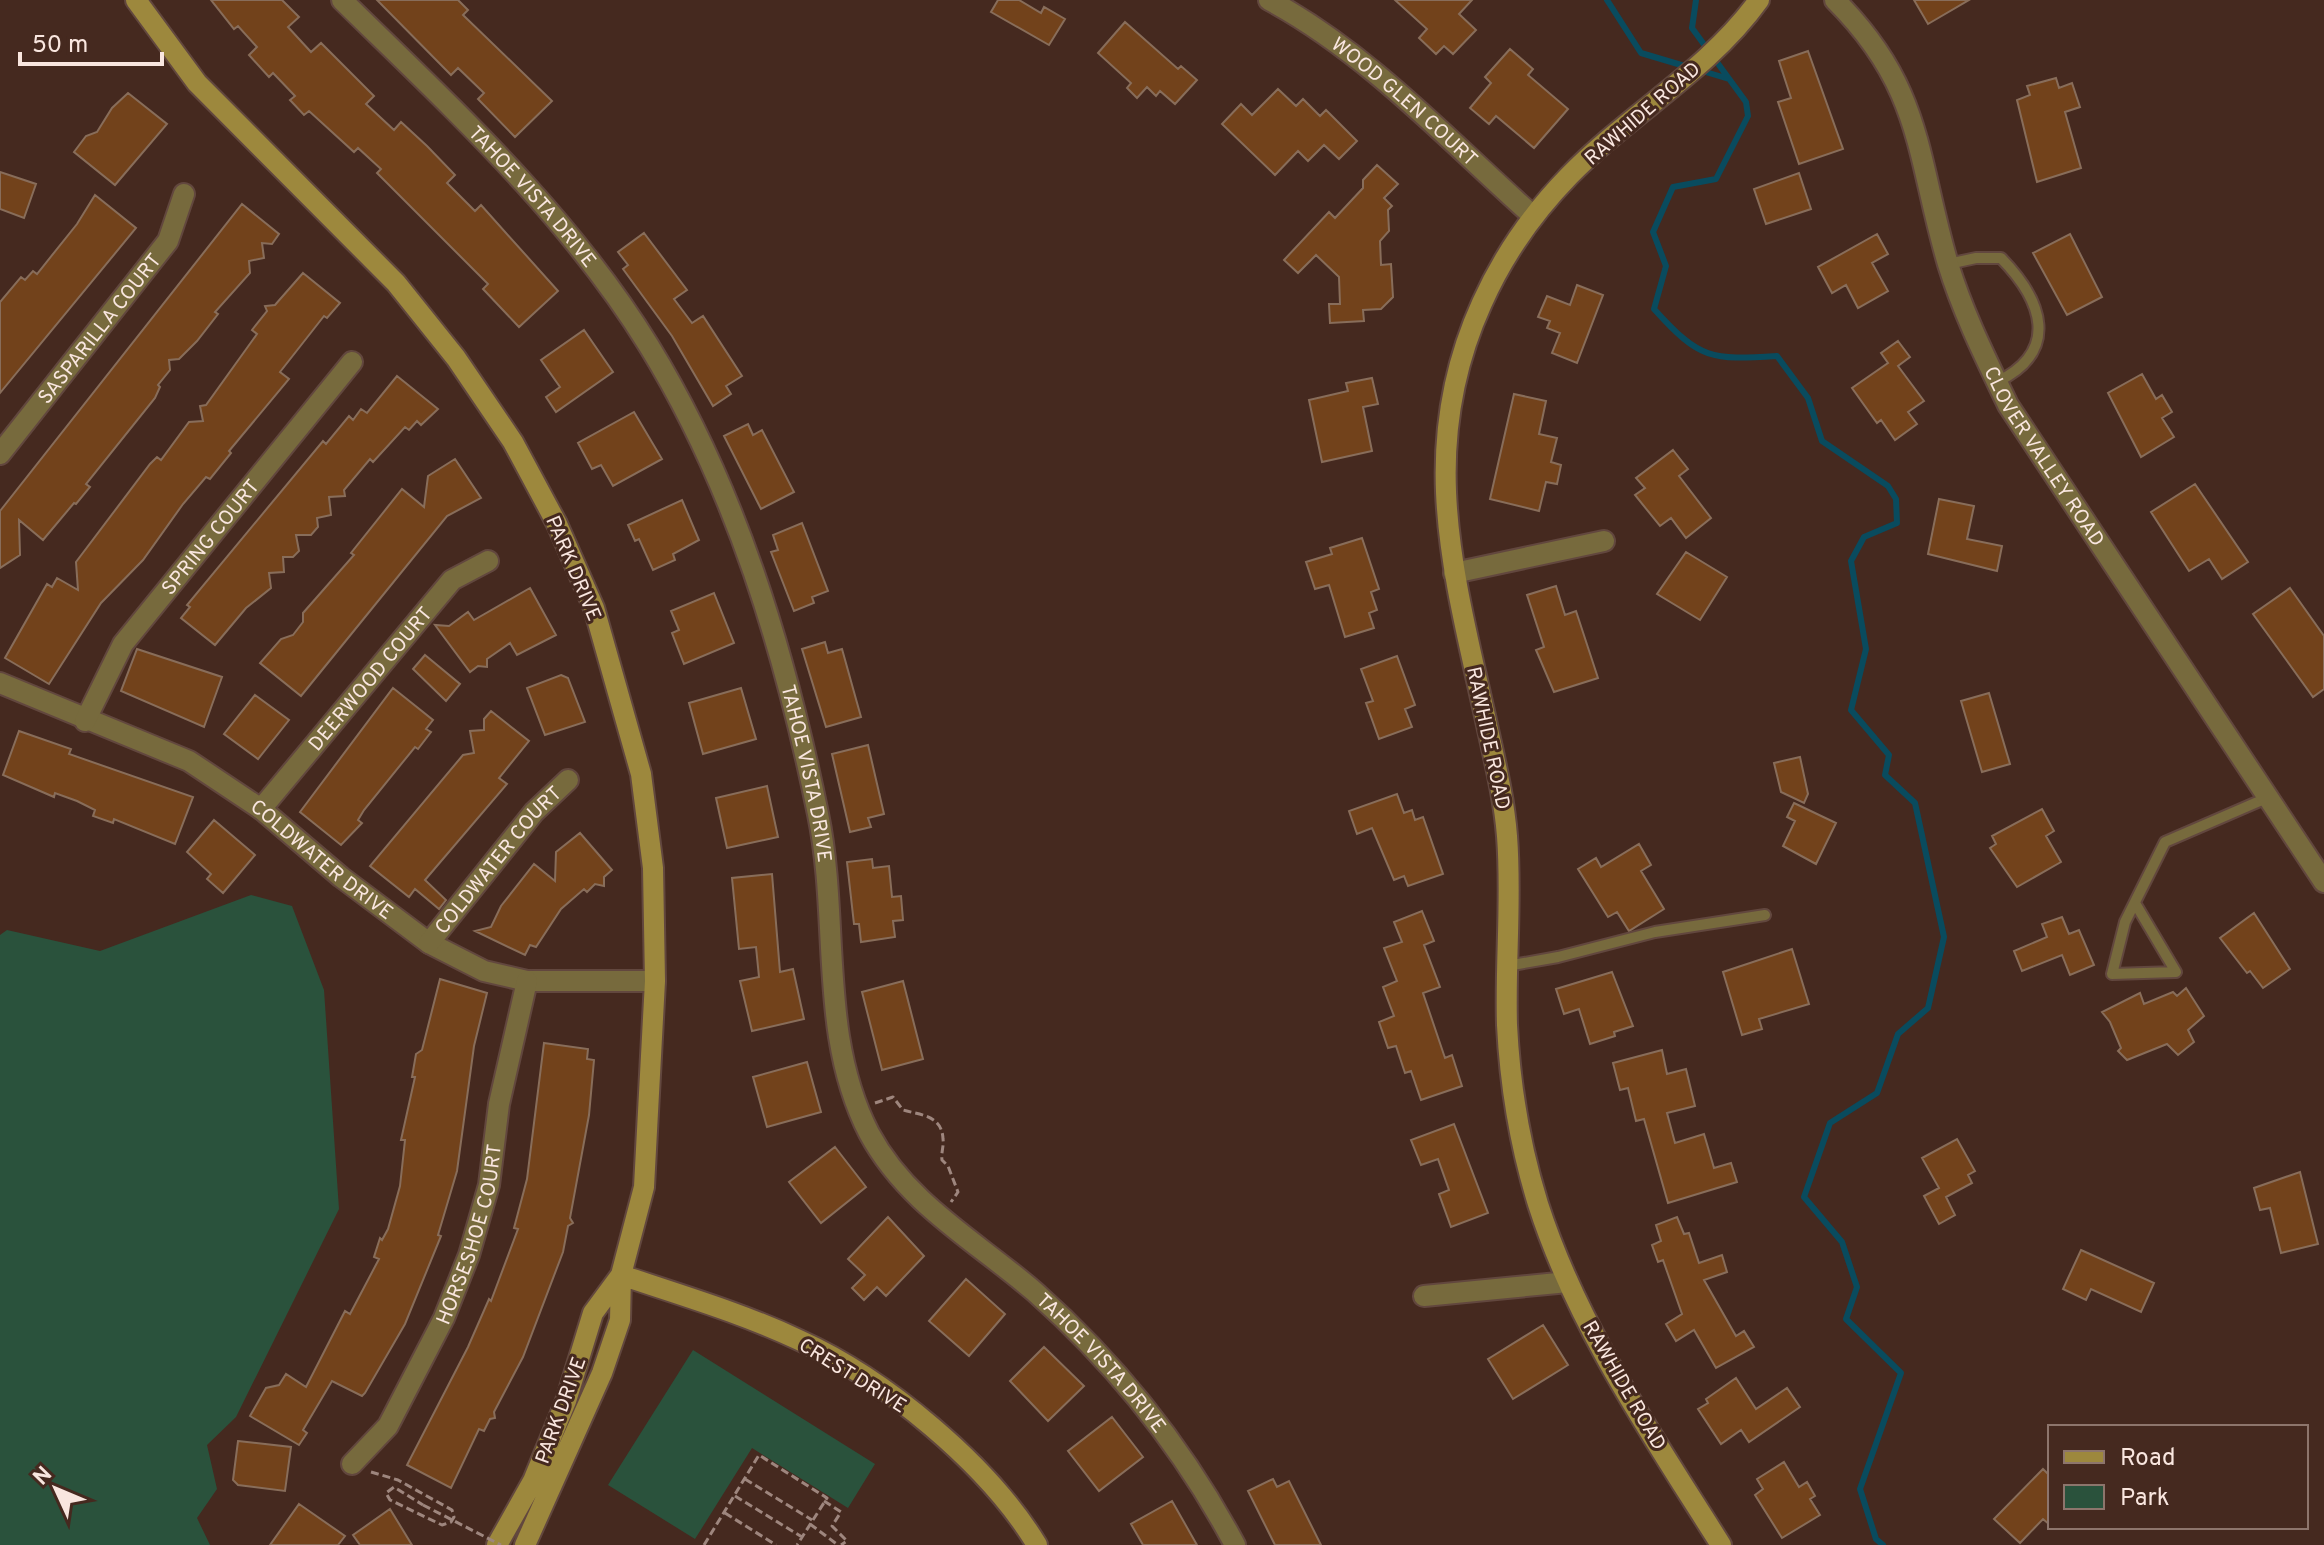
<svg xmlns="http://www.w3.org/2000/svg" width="2324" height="1545" font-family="Overpass,sans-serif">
<rect width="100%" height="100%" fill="#45291f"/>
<path fill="#2a523c" d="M251,895L292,906L324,990L339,1209L236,1417L207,1445L217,1489L197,1518L210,1545H0V935L7,930L100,951Z
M693,1350L875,1464L848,1508L752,1448L695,1539L608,1485Z"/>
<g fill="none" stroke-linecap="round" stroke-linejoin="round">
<path stroke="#094b5e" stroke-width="6" d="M1607,0L1641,53L1688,67
M1696,0L1692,28L1746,102L1748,116L1716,179L1673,187L1653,232L1666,266L1654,309C1700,360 1711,360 1777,356L1808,398L1822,441L1888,486L1896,499L1897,523L1864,537L1851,561L1866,649L1851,710L1889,755L1885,775L1915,803L1944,937L1928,1008L1898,1034L1877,1093L1830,1123L1804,1197L1842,1242L1857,1287L1846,1319L1901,1373L1860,1489L1876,1539L1883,1545
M1699,70L1729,79"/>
</g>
<path fill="#72421b" stroke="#886d5a" stroke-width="2" d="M211,0H282L299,17L288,27L311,52L321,43L374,96L366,104L394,130L401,122L427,146L455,175L447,183L475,211L481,205L558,291L519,327L483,289L488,284L377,173L381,169L358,148L354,152L309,111L304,115L290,100L295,96L273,73L269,77L249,55L257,47L238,26L234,29Z
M377,0H458L468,10L463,15L552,101L515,137L478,99L484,93L458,68L451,75Z
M998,0H1019L1041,13L1044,7L1065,19L1049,45L991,12Z
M1395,0H1472L1459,14L1476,30L1453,54L1444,46L1436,54L1419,38L1427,29Z
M1914,0H1969L1928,24Z
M1125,22L1178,69L1181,66L1197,80L1175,104L1160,91L1156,96L1147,87L1137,98L1127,88L1131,83L1098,53Z
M1510,49L1533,69L1528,75L1568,109L1534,148L1496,116L1489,124L1470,108L1491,83L1485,77Z
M1808,51L1843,149L1799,164L1778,102L1791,98L1779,61Z
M2056,78L2059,88L2072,83L2080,107L2065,112L2081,168L2037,182L2017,100L2030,95L2027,86Z
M1278,89L1296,106L1303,99L1320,116L1326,110L1357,141L1339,159L1324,145L1308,161L1298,151L1275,175L1222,124L1241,104L1252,115Z
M128,93L167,124L115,185L74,152L86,136L97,132L112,108Z
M1377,165L1398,184L1384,198L1392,206L1388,210L1389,231L1380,241L1381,265L1391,264L1393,297L1381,309L1363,310L1364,321L1330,323L1329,304H1340L1339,277L1316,255L1298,273L1284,260L1329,212L1335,218L1363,188V180Z
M0,172L36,184L24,218L0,209Z
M1799,173L1811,209L1766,224L1754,189Z
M95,195L136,228L0,393V302L21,277L25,280L33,271L37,274L77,224Z
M242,204L279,234L272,244L262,243L264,258L249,261L250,273L215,312L218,314L197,341L179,359L169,360L170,370L158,385L160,387L155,398L86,484L90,487L76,504L74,503L43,540L19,520L20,555L0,568V511Z
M644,233L687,290L674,299L692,323L703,316L742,376L726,386L731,394L713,406L672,336L623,269L628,265L618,252Z
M1877,234L1888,254L1872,263L1888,291L1858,308L1846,285L1832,293L1818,267Z
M2070,234L2102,297L2067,315L2033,253Z
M303,273L340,303L327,318L324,316L280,372L289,379L229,451L231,453L210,479L206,477L183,504L143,560L101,603L49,684L5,658L47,584L52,587L57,578L78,590L76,562L150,464L157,457L161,460L189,422L203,421L200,406L206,405L257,334L252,330L267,311L265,306L275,305Z
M1577,285L1603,295L1577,363L1552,353L1560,333L1547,328L1550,321L1538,317L1547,296L1570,305Z
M584,330L613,372L556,412L546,397L560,387L541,360Z
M1898,341L1910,357L1898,366L1924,401L1908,412L1917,424L1895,440L1881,420L1877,423L1852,388L1888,363L1881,353Z
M2142,374L2156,399L2162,395L2172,412L2162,418L2174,437L2141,457L2108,393Z
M397,376L438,409L421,425L417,421L409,430L405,427L373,462L370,459L344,490L345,496L329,497L331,515L317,518L318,527L311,535H296L299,551L293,557H283L284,572L269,573L271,588L246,608L215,645L181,618L190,607L187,605L323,441L326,444L349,416L353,420L361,409L367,413Z
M1372,378L1378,404L1363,407L1372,451L1322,462L1309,400L1348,391L1346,383Z
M1514,394L1546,401L1539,434L1557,438L1551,462L1561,465L1557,484L1546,482L1539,511L1490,499Z
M634,412L662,459L613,486L601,465L592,469L578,443Z
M748,424L753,435L762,430L794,492L761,509L724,436Z
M1673,450L1688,469L1679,476L1711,518L1686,538L1671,518L1660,526L1635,495L1645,488L1636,478Z
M455,459L481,498L447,516L301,696L260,663L281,639L293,635L303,622V613L354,555L351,553L402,489L424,507L428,476Z
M2195,484L2248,562L2222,579L2209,559L2189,571L2151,512Z
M1939,499L1974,506L1967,539L2002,546L1997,571L1928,554Z
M682,500L699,540L673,554L675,560L653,570L639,539L635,541L628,525Z
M802,523L828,591L812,597L814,603L794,611L771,552L778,550L773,535Z
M1362,538L1379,589L1371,592L1377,610L1369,613L1374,628L1345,637L1329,585L1315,589L1306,562L1332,554L1330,548Z
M1686,552L1727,577L1700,620L1657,594Z
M1556,586L1565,615L1576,611L1598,678L1554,692L1536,650L1544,647L1527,595Z
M530,588L556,635L517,655L510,643L487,659V667L478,666L470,672L435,625L449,626L468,612L474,620Z
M2290,588L2324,636V689L2313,697L2253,614Z
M714,593L734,643L684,664L672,633L679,630L671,611Z
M825,642L828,653L842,649L861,717L826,727L802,649Z
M137,649L222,677L204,727L121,691Z
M425,655L460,684L446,701L413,669Z
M1397,656L1415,705L1405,709L1412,727L1379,739L1366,703L1373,701L1361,669Z
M561,675L568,678L585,722L545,735L527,688Z
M393,688L433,720L426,729L431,732L418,749L415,747L364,810L358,820L362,823L341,845L300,812Z
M741,688L756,739L703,754L689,703Z
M1989,693L2010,764L1982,772L1961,701Z
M255,695L289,720L258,759L224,734Z
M491,711L529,741L499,778L507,784L425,880L446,900L439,909L415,889L409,897L370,866L463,755L474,753L470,731L484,730V719Z
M19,731L71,749L69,754L193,797L175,844L114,819L113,823L93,816L95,810L77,801L55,793L54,797L3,775Z
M868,745L884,814L868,818L871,827L850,832L832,754Z
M1800,757L1808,794L1804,803L1781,792L1774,763Z
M767,786L778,837L727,848L716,798Z
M1397,794L1404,813L1412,810L1415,820L1423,817L1443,874L1408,886L1404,876L1394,880L1372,828L1357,834L1349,811Z
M1794,803L1836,823L1816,864L1783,846L1795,821L1787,817Z
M2042,809L2054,831L2046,836L2061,862L2017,887L1990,848L1996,844L1992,836Z
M214,820L255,855L223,893L207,879L211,874L187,852Z
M580,833L612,870L604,877V886L595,884L587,892L584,889L561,909L536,947L530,945L525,955L475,931L491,927L501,906L534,864L555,881L556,852Z
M1639,844L1651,865L1641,871L1664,909L1629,931L1617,912L1608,917L1578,869L1596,858L1601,867Z
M872,859L873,868L889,866L892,897L901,896L903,920L893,921L895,937L861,942L859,924H854L847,862Z
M772,874L780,972L793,969L804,1019L752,1031L740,981L759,977L756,947L739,949L732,878Z
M1422,911L1434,941L1424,945L1440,987L1423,993L1445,1058L1452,1055L1462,1086L1421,1100L1411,1071L1405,1073L1396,1046L1388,1048L1379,1022L1394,1016L1383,987L1397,981L1384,948L1402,942L1394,922Z
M2254,913L2290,969L2263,988L2250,971L2247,973L2220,938Z
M2062,917L2069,934L2079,930L2094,965L2070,975L2062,955L2022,971L2014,951L2047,937L2042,924Z
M1792,949L1809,1004L1759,1019L1762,1029L1742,1035L1723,972Z
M1612,972L1633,1026L1614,1032L1615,1036L1590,1044L1579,1009L1564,1014L1556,989Z
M440,979L487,993L474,1046L457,1171L438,1235L441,1236L405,1324L365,1393L362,1396L332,1381L303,1430L307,1433L299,1445L250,1416L266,1388L279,1385L286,1374L306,1387L345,1311L350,1314L379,1259L374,1257L380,1238L382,1240L388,1229L400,1186L405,1140H401L415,1077H412L416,1054L422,1050Z
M903,981L923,1059L882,1070L862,992Z
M2186,988L2204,1016L2188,1030L2194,1042L2178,1055L2167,1044L2127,1060L2118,1051L2121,1048L2110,1022L2102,1012L2140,993L2144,1004L2173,992L2177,996Z
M544,1043L588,1049L587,1059L594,1060L589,1115L570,1218L573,1223L568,1226L563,1252L523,1357L494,1412L495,1418L490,1419L484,1431L479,1429L451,1488L407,1465L468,1347L489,1299L491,1301L518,1229L514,1228L527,1179Z
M1662,1050L1667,1074L1686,1069L1695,1106L1667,1113L1675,1143L1704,1134L1714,1168L1731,1163L1737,1182L1668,1203L1644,1119L1636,1121L1628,1088L1620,1090L1613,1063Z
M807,1062L821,1112L767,1127L753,1077Z
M1454,1124L1488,1213L1451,1227L1439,1194L1449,1190L1438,1159L1421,1165L1411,1140Z
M1957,1139L1975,1171L1968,1175L1972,1183L1946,1197L1955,1215L1939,1224L1924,1196L1939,1188L1922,1158Z
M835,1147L866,1187L821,1223L789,1182Z
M2300,1172L2318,1244L2281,1253L2270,1208L2260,1210L2254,1188Z
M888,1217L924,1256L886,1296L877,1287L864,1300L852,1288L865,1275L848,1259Z
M1677,1217L1684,1234L1689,1233L1699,1263L1722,1255L1727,1272L1704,1280L1736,1336L1744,1331L1754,1347L1716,1368L1694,1330L1676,1341L1666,1324L1682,1314L1663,1260L1658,1262L1652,1245L1661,1241L1656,1225Z
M2081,1250L2154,1283L2141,1312L2091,1289L2086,1300L2063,1289Z
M966,1279L1005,1314L969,1356L929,1321Z
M1543,1325L1568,1365L1513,1399L1488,1359Z
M1044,1347L1084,1386L1048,1421L1010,1381Z
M1736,1378L1756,1409L1787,1388L1800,1407L1749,1442L1741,1430L1721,1444L1698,1409L1708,1403L1706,1399Z
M1112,1417L1143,1457L1099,1491L1068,1451Z
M238,1441L291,1447L285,1491L238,1485L233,1480Z
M1784,1462L1799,1487L1807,1482L1815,1496L1810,1499L1820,1515L1782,1538L1755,1495L1763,1489L1757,1479Z
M2043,1469L2050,1476V1525L2043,1519L2020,1543L1994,1519Z
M1273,1479L1277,1487L1289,1481L1321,1545H1275L1248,1491Z
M1172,1501L1197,1545H1143L1131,1524Z
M299,1504L345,1536L338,1545H270Z
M390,1509L412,1545H360L353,1535Z"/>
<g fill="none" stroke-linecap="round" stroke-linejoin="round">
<defs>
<path id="lane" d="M1948,264L1976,258H2001C2043,301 2060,351 1997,382
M2135,903L2176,972L2112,974L2125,922L2165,842L2269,797
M1507,966L1558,957L1655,932L1765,915"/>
<g id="street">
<path id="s1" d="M342,0C451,107 568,214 649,346C736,488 785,652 818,814C840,920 818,1034 869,1133C907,1204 976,1241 1035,1292C1116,1364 1184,1449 1235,1545"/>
<path id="s2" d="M1269,0C1368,53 1449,141 1533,216"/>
<path id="s3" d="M1835,0C1923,88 1916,155 1948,264C1963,313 1986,359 2008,405L2324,882"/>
<path id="s4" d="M0,454L168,241L184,194"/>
<path d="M1454,573L1604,541"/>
<path id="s5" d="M0,683L189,761L261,809L341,877L429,943L484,971L527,981H655"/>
<path id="s6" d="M85,721L123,644L352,362"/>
<path id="s7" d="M261,809L452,580L488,561"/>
<path id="s8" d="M429,943L534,812L568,780"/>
<path d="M1424,1296L1568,1282"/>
<path id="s9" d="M352,1464L388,1426L444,1318L469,1255L489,1185L499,1104L527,981"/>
</g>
<path id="secondary" d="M136,0L197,83L396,283L456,358L513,442L557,524L594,608L641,774L653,868L655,981L644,1187L621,1275L620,1320L602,1373L525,1545
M621,1275C680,1295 742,1313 799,1340C884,1378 989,1465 1037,1545
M497,1545L533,1481L566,1401L593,1313L621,1275
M1721,1545C1653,1437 1577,1326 1538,1204C1520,1146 1510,1085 1507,1025C1505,962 1512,899 1507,836C1504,798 1495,762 1487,725C1455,578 1415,450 1482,303C1503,256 1533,213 1569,176C1629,114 1708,71 1759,0"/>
</defs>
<use href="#lane" stroke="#62473e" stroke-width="14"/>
<use href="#street" stroke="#62473e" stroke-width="24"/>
<use href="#secondary" stroke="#62473e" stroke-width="24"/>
<path stroke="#9e867e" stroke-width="3" stroke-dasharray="8 4" stroke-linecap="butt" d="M875,1103L893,1097L903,1110C920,1115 942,1115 943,1139C944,1146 941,1152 942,1160L948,1166L958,1192L951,1202
M371,1472L398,1480L452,1510L454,1517L451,1522L442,1525L390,1500L386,1493L394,1487L423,1505
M745,1479L812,1520
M735,1496L802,1537
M824,1501L841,1512L832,1526L847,1541L841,1545
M725,1513L776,1545
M810,1524L838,1545
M704,1545L759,1455L827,1498L797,1545"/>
<use href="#lane" stroke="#776a3d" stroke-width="10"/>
<use href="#street" stroke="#776a3d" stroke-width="20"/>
<use href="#secondary" stroke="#9d883d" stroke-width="20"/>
<path stroke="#9e867e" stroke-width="3" stroke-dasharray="8 4" stroke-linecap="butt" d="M423,1505L501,1545"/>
</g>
<g text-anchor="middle" stroke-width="6" stroke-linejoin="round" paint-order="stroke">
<g font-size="20" fill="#f9e6df" stroke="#45291f">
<text dy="7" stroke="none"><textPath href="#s2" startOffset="170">WOOD GLEN COURT</textPath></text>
<text transform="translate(1642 113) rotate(-41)" y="7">RAWHIDE ROAD</text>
<text dy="7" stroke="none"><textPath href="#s1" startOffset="274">TAHOE VISTA DRIVE</textPath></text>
<text dy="7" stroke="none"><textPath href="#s4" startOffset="160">SASPARILLA COURT</textPath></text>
<text dy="7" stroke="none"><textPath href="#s3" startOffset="508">CLOVER VALLEY ROAD</textPath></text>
<text dy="7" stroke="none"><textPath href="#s6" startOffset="224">SPRING COURT</textPath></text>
<text transform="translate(574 568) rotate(67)" y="7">PARK DRIVE</text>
<text dy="7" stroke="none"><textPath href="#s7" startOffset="170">DEERWOOD COURT</textPath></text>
<text transform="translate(1489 738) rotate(78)" y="7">RAWHIDE ROAD</text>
<text dy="7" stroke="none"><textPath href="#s1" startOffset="922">TAHOE VISTA DRIVE</textPath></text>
<text dy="7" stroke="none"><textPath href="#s5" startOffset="370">COLDWATER DRIVE</textPath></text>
<text dy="7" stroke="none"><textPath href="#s8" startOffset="108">COLDWATER COURT</textPath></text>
<text dy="7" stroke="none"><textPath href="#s9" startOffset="262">HORSESHOE COURT</textPath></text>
<text dy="7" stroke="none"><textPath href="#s1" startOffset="1618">TAHOE VISTA DRIVE</textPath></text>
<text transform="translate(853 1375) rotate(32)" y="7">CREST DRIVE</text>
<text transform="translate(1625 1385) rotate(60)" y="7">RAWHIDE ROAD</text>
<text transform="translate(560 1410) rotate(-70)" y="7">PARK DRIVE</text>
</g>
</g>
<rect x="2048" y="1425" width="260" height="104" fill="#45291f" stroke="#8d756c" stroke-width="2"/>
<rect x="2064" y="1451" width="40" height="12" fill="#9d883d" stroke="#8d756c" stroke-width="2"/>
<text x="2120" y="1465" font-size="24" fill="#f9e6df">Road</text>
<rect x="2064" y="1485" width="40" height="24" fill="#2a523c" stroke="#8d756c" stroke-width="2"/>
<text x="2120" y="1505" font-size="24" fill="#f9e6df">Park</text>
<g transform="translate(56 1489) rotate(314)" stroke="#45291f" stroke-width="6" paint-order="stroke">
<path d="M0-6L14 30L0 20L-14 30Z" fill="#f9e6df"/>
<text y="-12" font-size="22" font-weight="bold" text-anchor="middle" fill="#f9e6df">N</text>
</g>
<path d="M20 52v12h142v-12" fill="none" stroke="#f9e6df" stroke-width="4"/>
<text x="32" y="52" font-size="24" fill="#f9e6df" stroke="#45291f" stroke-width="6" paint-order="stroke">50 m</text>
</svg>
